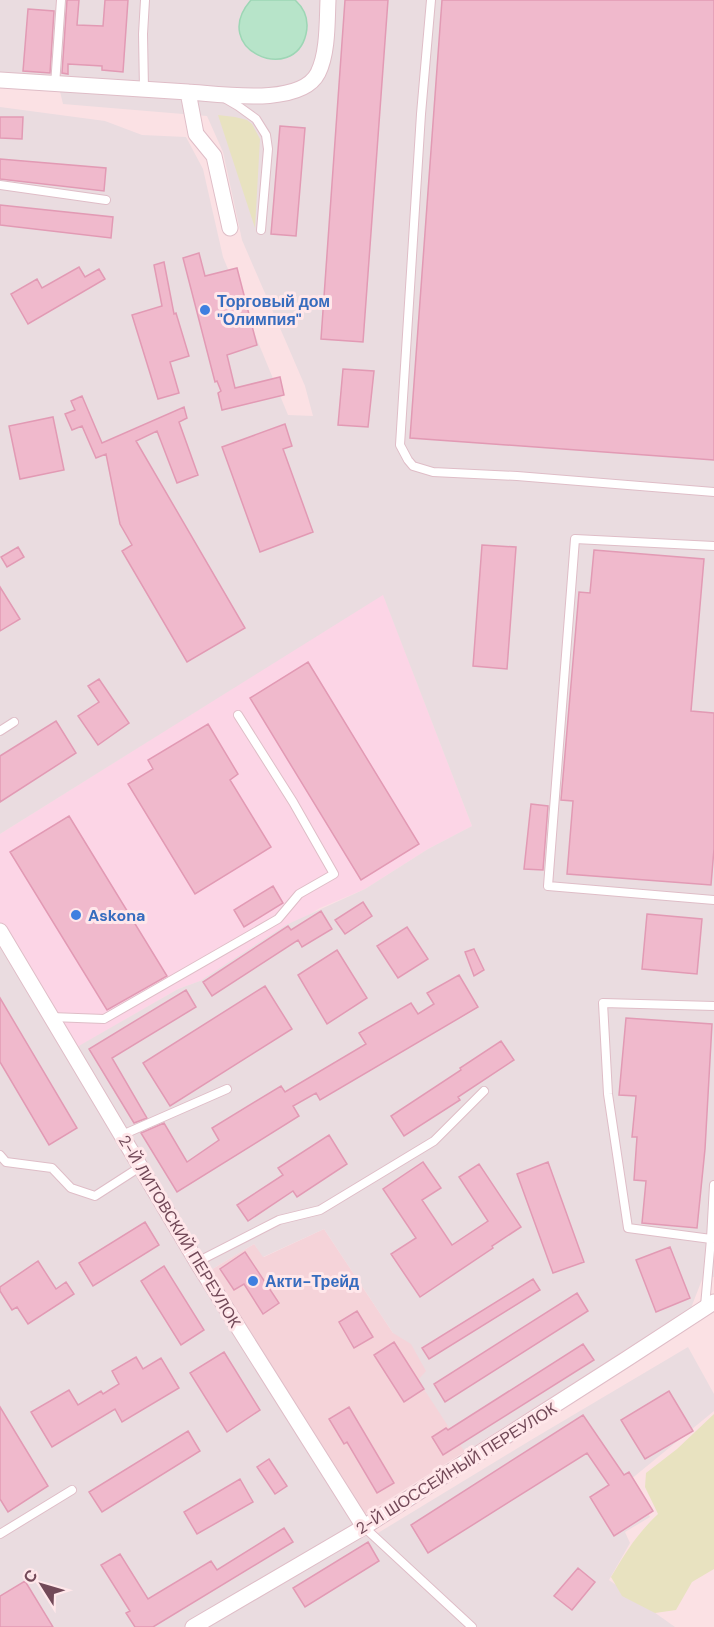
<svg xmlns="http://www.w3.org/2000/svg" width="714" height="1627" font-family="'DM Sans',sans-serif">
<rect width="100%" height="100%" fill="#fbe1e4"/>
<path fill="#f5d3d9" d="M324,1229L393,1333L622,1353L359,1518L204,1274L254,1244L264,1257Z"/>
<path fill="#fcd5e6" d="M383,594L472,826L428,849L365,889L320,908L200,981L178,989L76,1048L0,926V834Z"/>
<path fill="#eadce0" d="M0,0H714V1277H703L691,1308L465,1452L418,1380L426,1371L411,1344L393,1333L324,1229L263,1257L254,1244L204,1274L373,1536L531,1440L688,1347L714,1394V1411L630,1480L650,1517L625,1532L630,1543L609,1580L675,1627H0V926L77,1047L178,989L200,981L286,925L365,889L428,849L472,826L383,595L0,834V107L105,121L142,135L186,137L203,169L223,257L288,415L313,416L305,386L242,240L223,152L207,116L63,104L58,83L0,74Z"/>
<path fill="#e8e2c0" d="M218,115L235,117L247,120L252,124L260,139L255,228Z
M714,1414V1569L692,1582L676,1610L655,1613L622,1596L611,1577C626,1552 636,1535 658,1514L645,1487L646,1473L677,1449Z"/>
<path fill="#b7e4c9" stroke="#9dd6b5" stroke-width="1.5" d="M251,0H295C305,9 309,21 306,34C294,86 208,49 251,0Z"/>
<path fill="#f0b9cc" stroke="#e29ab4" stroke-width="1.5" d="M67,0H79L77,25L103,26L105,0H128L123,72L102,70V66L68,64V74L62,73Z
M345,0H388L363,342L321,339Z
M442,0H714V460L410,438Z
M28,9L54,11L50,73L23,71Z
M0,117H23L22,139L0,138Z
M280,126L305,128L296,236L271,234Z
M0,159L106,168L104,191L0,179Z
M0,205L113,217L111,238L0,225Z
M199,253L205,276L237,268L257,345L227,355L235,388L280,377L284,395L222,410L218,393L221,391L217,381L215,382L183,258Z
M164,262L174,314L176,313L189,356L170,362L179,393L158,399L132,315L162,306L154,265Z
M79,267L85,277L99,269L105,279L28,324L11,294L37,279L42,288Z
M343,369L374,371L368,427L338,425Z
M82,396L102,443L184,407L187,418L179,422L198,475L177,483L157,431L136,441L245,628L187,662L122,551L132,545L120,524L106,454L96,458L82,426L72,430L65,414L75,410L71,401Z
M53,417L64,470L20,479L9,426Z
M285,424L292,446L283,449L313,532L260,552L222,447Z
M482,545L516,547L507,669L473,666Z
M18,547L24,557L7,567L1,557Z
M594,550L704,559L691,711L714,713V849L711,885L567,874L573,801L561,800L579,592L590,593Z
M0,587L20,619L0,631Z
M308,662L419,844L361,880L250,698Z
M99,679L129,723L98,745L78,716L99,702L88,686Z
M56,721L76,753L0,802V756Z
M208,724L238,774L230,780L271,847L195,894L128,784L153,769L148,760Z
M531,804L548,806L543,870L524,869Z
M69,816L167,976L107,1010L10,852Z
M273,886L283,903L244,927L234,910Z
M363,902L372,916L345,934L335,920Z
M321,911L332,929L302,947L298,940L212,996L203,982L288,926L291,930Z
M647,914L702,919L697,974L642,969Z
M407,927L428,959L398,978L377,946Z
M474,949L484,970L474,976L465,952Z
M337,950L367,998L327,1024L298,975Z
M459,975L478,1007L320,1100L316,1093L293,1106L299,1116L177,1192L141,1133L164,1123L187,1162L219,1140L212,1128L281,1086L285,1092L366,1044L359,1033L411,1003L418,1014L434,1004L427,993Z
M265,986L292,1029L170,1106L143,1063Z
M186,990L196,1007L112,1058L147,1118L134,1123L89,1049Z
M0,998L77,1128L49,1145L0,1062Z
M626,1018L712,1024L705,1149L697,1228L642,1223L646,1181L634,1180L637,1137H632L636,1096L619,1095Z
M501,1041L514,1060L458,1097L460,1100L404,1136L391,1116L461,1070L460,1068Z
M329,1135L347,1164L297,1197L293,1191L248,1221L237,1205L283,1175L278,1168Z
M423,1162L441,1188L422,1200L452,1245L488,1221L459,1177L479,1164L521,1227L492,1246L493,1248L420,1297L391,1254L416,1238L383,1189Z
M548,1162L584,1262L553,1273L517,1174Z
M145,1222L159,1245L93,1286L79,1263Z
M670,1247L690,1298L656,1312L636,1260Z
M245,1252L279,1303L263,1314L244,1284L234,1290L220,1269Z
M38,1261L56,1289L66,1282L74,1294L28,1324L17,1307L12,1310L0,1291V1287Z
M164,1266L204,1330L181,1345L141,1281Z
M533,1279L540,1290L429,1359L422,1348Z
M577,1293L588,1311L445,1402L434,1384Z
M357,1311L373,1337L354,1348L339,1322Z
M394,1342L424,1389L404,1402L374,1355Z
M583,1344L594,1360L443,1455L432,1437L446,1428L448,1430Z
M224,1352L260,1410L227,1432L190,1373Z
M136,1357L143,1369L161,1358L179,1388L122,1422L115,1409L52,1447L31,1412L69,1390L78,1405L101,1391L103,1394L119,1384L112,1371Z
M669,1391L693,1431L645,1459L621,1420Z
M0,1407L48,1486L8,1512L0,1499Z
M349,1407L394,1483L377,1493L347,1442L344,1444L329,1419Z
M583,1415L624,1475L629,1472L653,1511L614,1536L590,1497L609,1485L587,1453L428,1553L411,1525Z
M188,1431L200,1451L102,1512L89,1492Z
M269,1459L287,1486L275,1494L257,1467Z
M240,1479L253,1502L197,1534L184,1512Z
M284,1528L293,1542L153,1627H135L126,1613L130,1611L101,1565L120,1554L148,1599L211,1561L217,1570Z
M368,1542L379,1561L305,1607L293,1588Z
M578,1568L595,1582L572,1610L554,1596Z
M25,1581L53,1627H0V1596Z"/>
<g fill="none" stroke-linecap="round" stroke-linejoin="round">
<defs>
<path id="lane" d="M431,0L421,114L400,445L408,460L413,466L433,472L517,476L714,492
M55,85L61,0
M144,90L143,34L145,0
M226,99L238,106L256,119L266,135L268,149L261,230
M0,185L106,200
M714,546L575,539L548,886L714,900
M0,731L14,722
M51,1017L104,1019L278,919L299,894L334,874L293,802L238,715
M122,1135L227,1089
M0,1155L6,1162L52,1168L71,1188L95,1196L140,1167
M711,1239L628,1228L608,1094L603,1003L714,1006
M197,1262L279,1220L320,1210L434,1141L484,1091
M705,1306L711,1239L714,1185
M364,1527L472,1627
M0,1534L72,1490"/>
<path id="street" d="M0,80L188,92L196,134L214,156L230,228
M188,92C220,94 301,107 318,73C328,53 327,22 328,0
M0,931L197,1262L364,1527
M193,1627L364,1527L625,1360L714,1302"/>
</defs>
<use href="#lane" stroke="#dfbdc7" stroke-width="10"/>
<use href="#street" stroke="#dfbdc7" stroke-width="17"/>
<use href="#lane" stroke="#fff" stroke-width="8"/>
<use href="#street" stroke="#fff" stroke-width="15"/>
</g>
<g fill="#3f7fe0" stroke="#ffe7ea" stroke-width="2">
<circle cx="205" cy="310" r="6"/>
<circle cx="76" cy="915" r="6"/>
<circle cx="253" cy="1281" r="6"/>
</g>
<g text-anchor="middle" stroke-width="6" stroke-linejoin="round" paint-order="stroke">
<g font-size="16" font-weight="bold" fill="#366cbe" stroke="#ffe7ea" text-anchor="start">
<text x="217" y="307">Торговый дом<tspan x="217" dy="18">"Олимпия"</tspan></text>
<text x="88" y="921">Askona</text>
<text x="265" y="1287">Акти-Трейд</text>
</g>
<g font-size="16" fill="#724958" stroke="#ffe7ea">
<text transform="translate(180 1231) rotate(59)" y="6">2-Й ЛИТОВСКИЙ ПЕРЕУЛОК</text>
<text transform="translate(456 1468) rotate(-32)" y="6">2-Й ШОССЕЙНЫЙ ПЕРЕУЛОК</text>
</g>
</g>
<g transform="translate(42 1585) rotate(307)" stroke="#ffe7ea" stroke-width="4.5" paint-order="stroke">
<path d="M0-4.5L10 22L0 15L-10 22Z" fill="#724958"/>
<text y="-9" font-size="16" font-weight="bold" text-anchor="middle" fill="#724958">С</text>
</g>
</svg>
